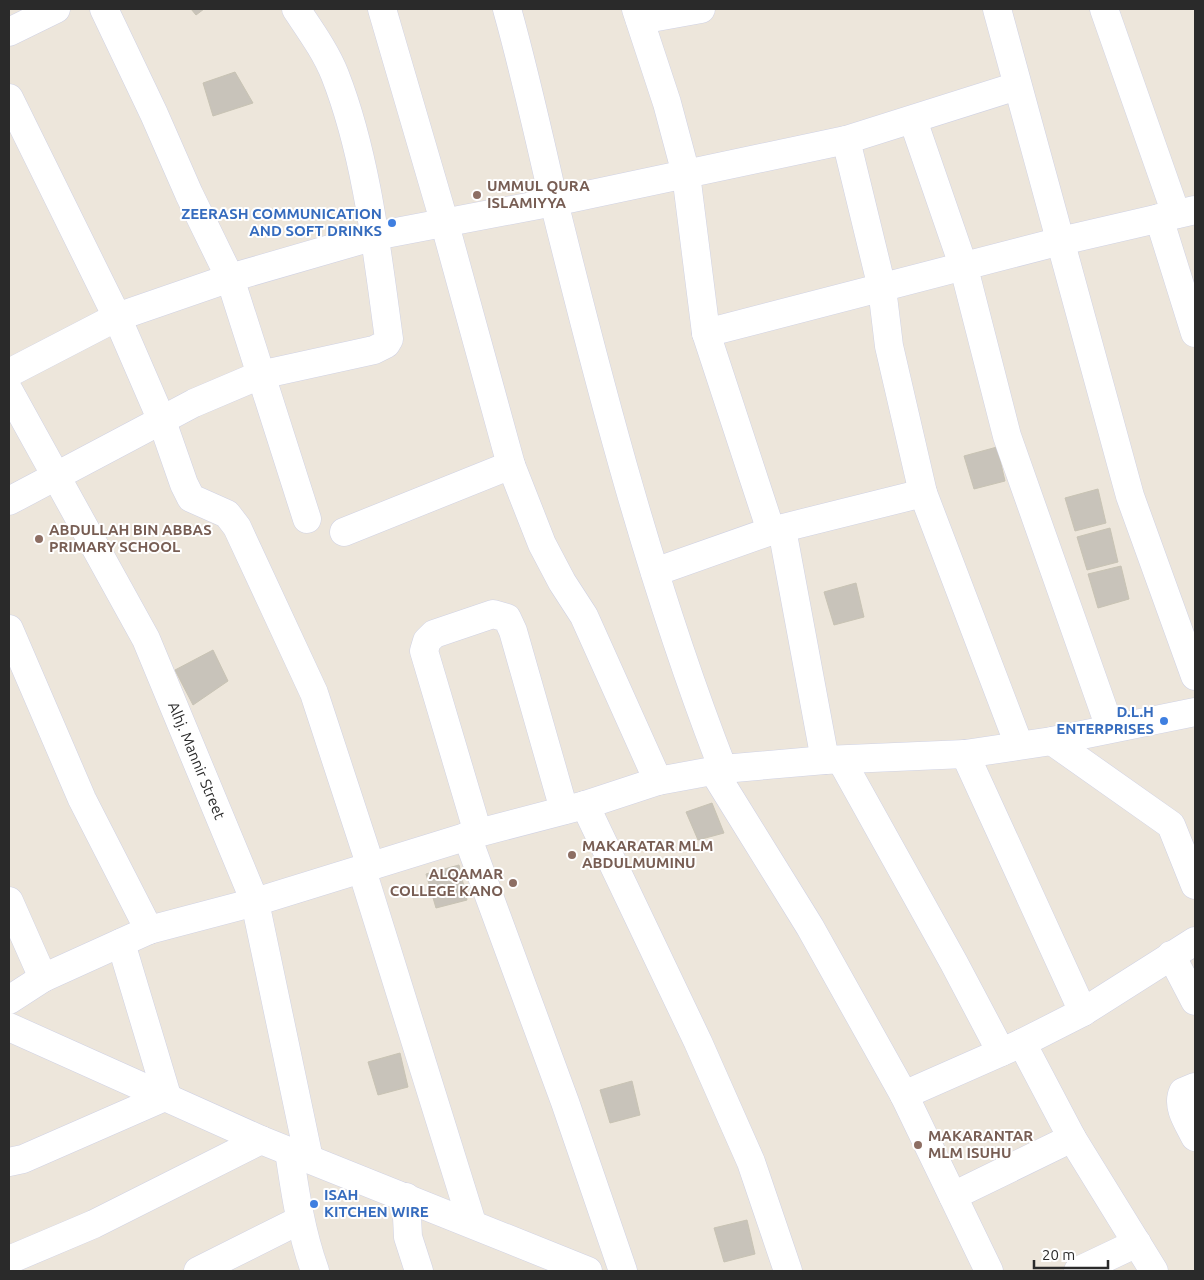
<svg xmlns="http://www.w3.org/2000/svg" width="1204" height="1280" font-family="Ubuntu,sans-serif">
<rect width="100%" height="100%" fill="#ede6db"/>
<path fill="#c8c3ba" stroke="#c8c3b4" d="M191,9H204L196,15Z
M235,72L253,103L213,116L203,83Z
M997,447L1005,481L974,489L964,456Z
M1098,489L1106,523L1075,531L1065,498Z
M1110,528L1118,562L1087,570L1077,537Z
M1121,566L1129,599L1098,608L1088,574Z
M856,583L864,617L834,625L824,592Z
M213,650L228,681L193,705L175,670Z
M712,803L724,833L698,840L686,812Z
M459,865L467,900L436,908L426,874Z
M400,1053L408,1087L378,1095L368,1062Z
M632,1081L640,1115L610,1123L600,1090Z
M747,1220L755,1254L724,1262L714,1228Z"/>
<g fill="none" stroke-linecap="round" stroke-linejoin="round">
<defs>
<g id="minor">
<path d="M104,9L154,114L189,194L230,278L307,519"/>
<path d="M382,9L444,221L511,465L542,544L562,582L584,616L658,781"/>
<path d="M507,9C525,73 539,137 554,202C601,392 652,587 723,769"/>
<path d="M636,9L667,103L686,174L706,333L771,531"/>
<path d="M997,9L1130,496L1195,676"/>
<path d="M1104,9L1176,214"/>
<path d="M640,20L701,9"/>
<path d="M9,32L56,9"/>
<path d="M9,98L117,317L162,421L184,484L191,498L227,514L237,527L314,693L371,867"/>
<path d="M913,120L964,268L1007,436L1110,728"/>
<path d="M846,140L882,288L889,346L923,493L1019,745"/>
<path d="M1159,218L1195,333"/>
<path d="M706,333L1061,241L1195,210"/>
<path d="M9,373L117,317L230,278L375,236L554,202L846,140L1017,86"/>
<path id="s1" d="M9,391L146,639L255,902L309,1159"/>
<path d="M9,501L194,403L260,375L374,350L386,344L389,339C377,252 367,157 335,75C326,52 310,30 296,9"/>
<path d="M782,529L825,760"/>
<path d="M344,532L511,465"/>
<path d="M655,572L771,531L923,493"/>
<path d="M9,629L82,799L149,930"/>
<path d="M1052,741L1171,825L1195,885"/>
<path d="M965,754L1083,1012"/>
<path d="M841,760L954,963L1001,1052"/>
<path d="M714,772L810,927L904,1095L989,1271"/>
<path d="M585,805L698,1042L751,1162L788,1271"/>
<path d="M478,833L424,651L427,641L434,634L493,614L507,618L513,631L564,810"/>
<path d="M467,836L565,1102L623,1271"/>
<path d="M362,870L472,1223"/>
<path d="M9,901L43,978"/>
<path d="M1171,955L1195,1001"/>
<path d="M9,1000L43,978L149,930L255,902L478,833L585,805L658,781L723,769L825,760L965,754L1052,741L1195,712"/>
<path d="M9,1027L261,1140L588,1271"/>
<path d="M1022,1043L1072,1138L1154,1271"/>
<path d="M1195,1087L1183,1092C1176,1107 1189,1124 1195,1137"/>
<path d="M904,1095L1022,1043L1083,1012L1195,941"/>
<path d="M289,1151C295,1192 301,1232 315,1271"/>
<path d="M9,1162L23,1159L167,1096L121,943"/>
<path d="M953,1196L1072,1138"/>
<path d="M406,1197L408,1237L419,1271"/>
<path d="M9,1260L94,1224L261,1140"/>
<path d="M198,1271L300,1220"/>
<path d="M1078,1271L1137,1243"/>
</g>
</defs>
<use href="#minor" stroke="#d0d2e4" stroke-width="29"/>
<use href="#minor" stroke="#fff" stroke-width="28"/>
</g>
<g fill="#8d6e63" stroke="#fff" stroke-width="2">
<circle cx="477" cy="195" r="5"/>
<circle cx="39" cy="539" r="5"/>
<circle cx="572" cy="855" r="5"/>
<circle cx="513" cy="883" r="5"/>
<circle cx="918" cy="1145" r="5"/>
</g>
<g fill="#3f7fe0" stroke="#fff" stroke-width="2">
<circle cx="392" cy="223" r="5"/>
<circle cx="1164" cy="721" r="5"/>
<circle cx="314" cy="1204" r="5"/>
</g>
<g text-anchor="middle" stroke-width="4" stroke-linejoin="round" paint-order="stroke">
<g font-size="15" font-weight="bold" fill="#785e54" stroke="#fff" text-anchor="start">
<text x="487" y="191">UMMUL QURA<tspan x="487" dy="17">ISLAMIYYA</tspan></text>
<text x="49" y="535">ABDULLAH BIN ABBAS<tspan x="49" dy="17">PRIMARY SCHOOL</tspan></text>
<text x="582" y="851">MAKARATAR MLM<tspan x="582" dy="17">ABDULMUMINU</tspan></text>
<text x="503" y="879" text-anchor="end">ALQAMAR<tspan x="503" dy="17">COLLEGE KANO</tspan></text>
<text x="928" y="1141">MAKARANTAR<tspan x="928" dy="17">MLM ISUHU</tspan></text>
</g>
<g font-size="15" font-weight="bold" fill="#366cbe" stroke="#fff" text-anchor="end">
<text x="382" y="219">ZEERASH COMMUNICATION<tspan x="382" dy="17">AND SOFT DRINKS</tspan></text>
<text x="1154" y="717">D.L.H<tspan x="1154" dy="17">ENTERPRISES</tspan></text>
<text x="324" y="1200" text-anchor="start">ISAH<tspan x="324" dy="17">KITCHEN WIRE</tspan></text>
</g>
<g font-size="15" fill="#2a2a2a" stroke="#fff">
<text dy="5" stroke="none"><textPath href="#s1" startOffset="415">Alhj. Mannir Street</textPath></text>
</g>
</g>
<rect width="1204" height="1280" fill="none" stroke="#2a2a2a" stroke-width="20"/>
<path d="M1034 1260v8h74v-8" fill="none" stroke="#2a2a2a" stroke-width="2.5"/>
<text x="1042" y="1260" font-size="15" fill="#2a2a2a" stroke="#ffffff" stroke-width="4" paint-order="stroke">20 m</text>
</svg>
